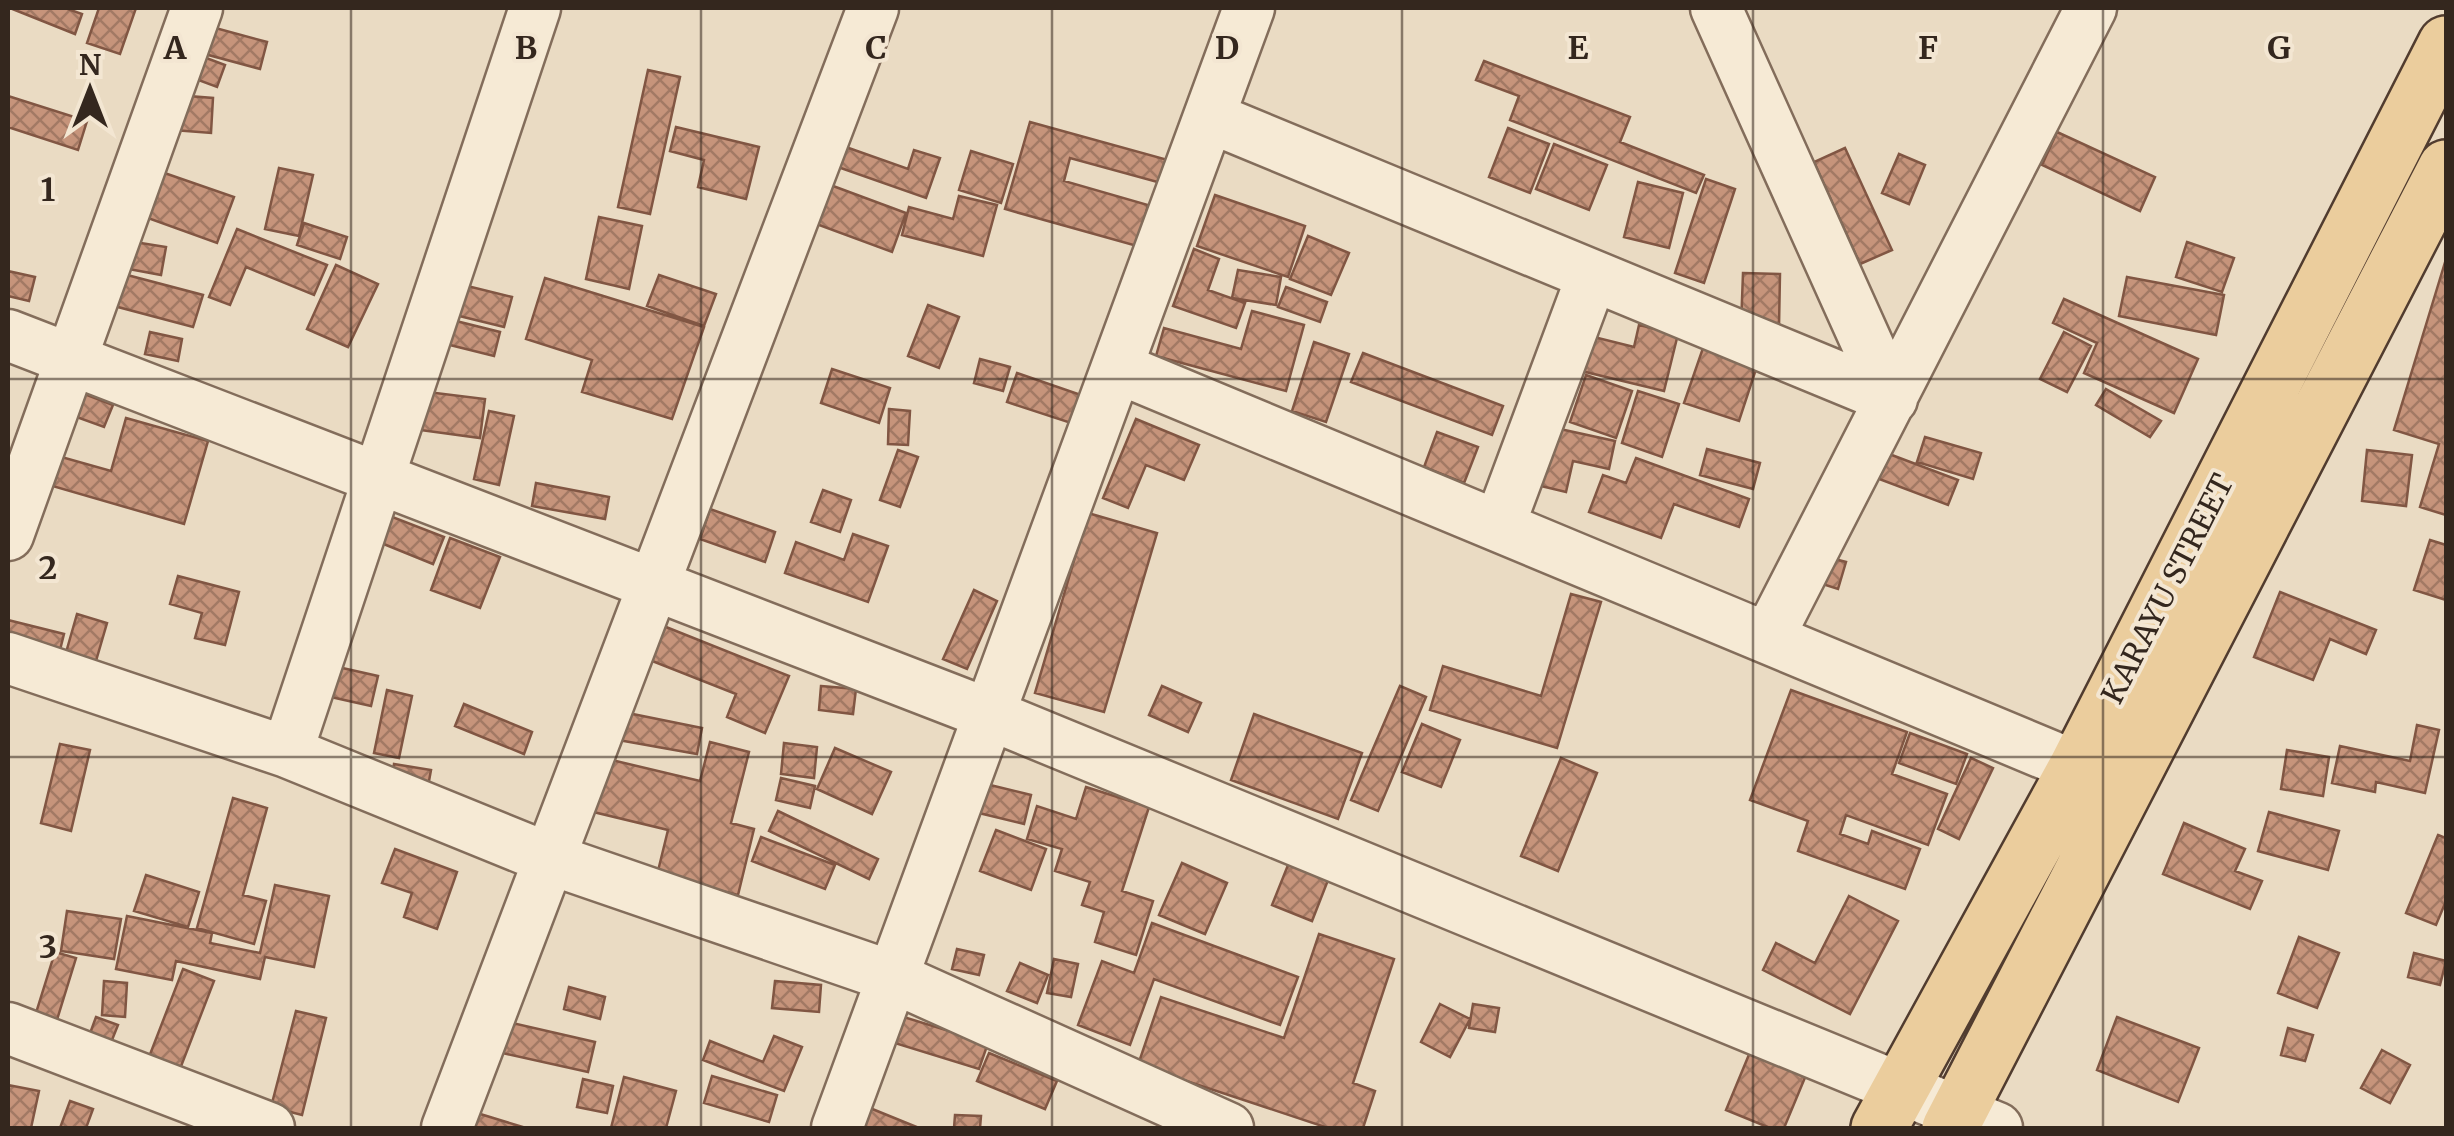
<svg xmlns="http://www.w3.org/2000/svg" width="2454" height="1136" font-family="Merriweather,serif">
<defs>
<pattern id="building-cross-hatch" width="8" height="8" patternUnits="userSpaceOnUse" patternTransform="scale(2.5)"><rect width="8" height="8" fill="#c6947b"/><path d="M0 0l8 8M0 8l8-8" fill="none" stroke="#a27964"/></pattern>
</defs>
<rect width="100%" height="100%" fill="#eadbc3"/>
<path fill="url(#building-cross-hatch)" stroke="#815643" stroke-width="2.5" d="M10,8H65L82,14L75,34Z
M99,8H136L120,54L87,43Z
M197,23L267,42L260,69L190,50Z
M193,53L225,65L217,87L185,75Z
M1484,61L1630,117L1620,142L1704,175L1696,193L1510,120L1519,96L1476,80Z
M648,70L680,77L650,214L618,207Z
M176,95L213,98L211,133L174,130Z
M8,96L87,121L78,150L8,127Z
M1030,122L1168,160L1161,183L1070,158L1064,181L1148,205L1137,246L1005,209Z
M676,127L759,147L746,199L698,187L704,160L670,151Z
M1508,128L1549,144L1530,193L1489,177Z
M2057,132L2155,177L2140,211L2042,165Z
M1554,144L1607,165L1589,210L1536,189Z
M843,146L908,169L914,150L940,158L926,198L835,166Z
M1845,148L1892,250L1860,264L1814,162Z
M971,151L1013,164L1001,203L959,190Z
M1899,154L1925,165L1909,204L1882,193Z
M150,168L234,197L217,243L134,213Z
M279,168L313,175L299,236L265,229Z
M1706,179L1735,189L1704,283L1675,273Z
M1638,182L1683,193L1669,248L1624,237Z
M825,183L906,213L892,252L811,222Z
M1215,195L1305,226L1288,277L1197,246Z
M959,196L997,205L983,256L902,235L909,207L953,219Z
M599,217L642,226L629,289L586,279Z
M304,223L347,237L340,259L297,245Z
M237,229L327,265L314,295L246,267L230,305L209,297Z
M1308,236L1349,253L1331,295L1290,279Z
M122,240L166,247L161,275L118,267Z
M2187,242L2234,258L2222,292L2176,277Z
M1194,249L1219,259L1208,290L1245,303L1236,328L1173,306Z
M2446,259V515L2420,507L2439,444L2394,430Z
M336,265L378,284L348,347L307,329Z
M1238,270L1281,277L1276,305L1232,298Z
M8,271L35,277L29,301L8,296Z
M112,271L203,295L193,327L103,303Z
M1743,273L1780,274L1779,327H1741Z
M659,275L716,294L704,326L647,306Z
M2127,277L2224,295L2216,335L2119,316Z
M545,278L704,327L672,419L582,392L592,360L526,339Z
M443,280L512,297L504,327L435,310Z
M1286,287L1327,302L1320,322L1278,307Z
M2064,299L2198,359L2174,413L2084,373L2097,343L2053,323Z
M928,305L959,317L939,368L908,356Z
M1252,311L1304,325L1286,391L1156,356L1164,328L1241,349Z
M432,315L500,332L494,356L426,339Z
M1639,325L1678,334L1664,391L1569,368L1578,333L1634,347Z
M150,332L182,339L178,361L145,354Z
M2064,332L2091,346L2067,392L2040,379Z
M1314,342L1349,354L1326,422L1292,411Z
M1703,348L1757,366L1739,421L1684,403Z
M1363,353L1503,406L1492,435L1351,382Z
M980,359L1010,367L1003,391L974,383Z
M832,369L890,388L879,423L821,403Z
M1017,373L1081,395L1071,423L1007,402Z
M1586,375L1632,391L1616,438L1570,422Z
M69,388L113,405L104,427L60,411Z
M403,389L485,399L480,438L398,427Z
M2106,389L2161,421L2150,437L2096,405Z
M1638,391L1679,404L1662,457L1622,443Z
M889,409L910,411L908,445L888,444Z
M489,411L514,416L499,485L474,479Z
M126,418L208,441L184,524L42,483L51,454L111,471Z
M1136,419L1199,445L1184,480L1146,465L1128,508L1103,498Z
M1537,424L1615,441L1609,469L1573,461L1566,492L1524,482Z
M1437,432L1478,447L1464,483L1424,467Z
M1925,437L1981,453L1973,479L1917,462Z
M1868,446L1958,480L1948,505L1858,471Z
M1707,449L1760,463L1753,489L1700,475Z
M898,450L918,457L900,507L880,500Z
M2367,450L2412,455L2406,506L2362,501Z
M1636,458L1749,499L1739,527L1674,504L1661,538L1589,512L1603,475L1626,483Z
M536,483L609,497L605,519L532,506Z
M823,490L851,500L840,532L811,522Z
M364,506L444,537L433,564L354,532Z
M710,509L775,532L765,562L700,539Z
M1088,513L1157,533L1104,712L1035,693Z
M853,534L888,546L868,602L785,573L796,542L844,560Z
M450,538L500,557L480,608L431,590Z
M2430,540L2446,545V600L2414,590Z
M1823,556L1846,562L1838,589L1816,582Z
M178,576L239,592L225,645L195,638L202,613L170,604Z
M974,590L997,601L967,669L943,659Z
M2280,592L2376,630L2366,654L2330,639L2313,680L2254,657Z
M1571,594L1601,602L1557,748L1430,710L1443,666L1541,696Z
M77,614L107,623L91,678L61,670Z
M8,620L64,634L58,658L8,645Z
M651,621L789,676L765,733L727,717L736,694L637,655Z
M329,665L378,676L371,706L322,695Z
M821,686L856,689L853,714L819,710Z
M1162,686L1201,703L1188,732L1149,715Z
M1400,686L1426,697L1378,811L1351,800Z
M387,690L412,696L399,758L374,753Z
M1791,690L1907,732L1892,774L1947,794L1928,845L1846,815L1840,834L1868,844L1872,831L1920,849L1905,889L1798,851L1808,821L1750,800Z
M464,704L532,732L524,754L455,726Z
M613,710L702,728L697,754L607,738Z
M1254,714L1362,753L1338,819L1231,780Z
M1422,724L1460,740L1441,787L1402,772Z
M2417,725L2439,730L2425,793L2376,782L2375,792L2332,783L2340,746L2410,761Z
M1910,733L1967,754L1956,784L1899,763Z
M710,742L749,752L731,823L754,829L738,895L657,875L668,830L581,809L595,756L700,781Z
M784,743L817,747L814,778L781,774Z
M60,744L90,750L71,831L41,823Z
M835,748L891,772L872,814L817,789Z
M2287,750L2329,757L2323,796L2281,789Z
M1561,758L1597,773L1558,871L1521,856Z
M1971,758L1993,768L1959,839L1938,829Z
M394,764L431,770L427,792L391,785Z
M781,778L815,786L810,808L776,800Z
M986,784L1031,795L1024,824L979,813Z
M1086,787L1149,807L1122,891L1153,901L1136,955L1095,942L1104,912L1082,905L1090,882L1055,871L1062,849L1027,839L1037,806L1076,819Z
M233,798L267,808L243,895L266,901L254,944L197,928Z
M778,811L878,859L869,879L769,831Z
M2269,812L2339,831L2328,870L2258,851Z
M2184,823L2245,849L2235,871L2262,881L2250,909L2163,874Z
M996,830L1046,849L1031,890L980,871Z
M2438,835L2446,838V901L2436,925L2406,913Z
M761,837L835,865L825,889L752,861Z
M395,849L457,872L437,929L404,917L412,893L382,883Z
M1290,860L1330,875L1312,921L1272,905Z
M1182,863L1227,883L1205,934L1159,915Z
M146,875L199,892L188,927L134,911Z
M275,885L329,896L314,967L265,957L260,979L176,961L172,980L116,969L127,916L212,933L210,943L260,953Z
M1849,896L1898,921L1850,1014L1763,970L1776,943L1815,963Z
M67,911L121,919L114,959L61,951Z
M1152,923L1298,977L1280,1025L1154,979L1130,1045L1078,1025L1102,961L1134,973Z
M1319,934L1394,959L1353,1083L1375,1091L1363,1128H1328L1138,1065L1161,997L1284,1038Z
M2299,937L2339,953L2317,1008L2278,993Z
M957,949L984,955L979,975L952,969Z
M55,952L76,958L52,1036L31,1029Z
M2414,953L2446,961L2440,985L2408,977Z
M1054,959L1078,964L1071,997L1047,993Z
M1020,963L1048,975L1037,1003L1007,991Z
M183,969L214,981L180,1069L149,1057Z
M104,981L127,983L125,1017L102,1015Z
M775,981L821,985L819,1012L772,1008Z
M569,987L605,997L600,1019L564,1009Z
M1440,1004L1470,1019L1450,1057L1421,1042Z
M1473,1004L1499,1008L1495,1032L1469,1028Z
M296,1011L326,1018L302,1115L271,1107Z
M894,1014L988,1043L979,1069L885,1040Z
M96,1017L118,1025L106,1055L85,1047Z
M486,1017L595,1042L588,1072L480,1048Z
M2117,1017L2199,1048L2178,1102L2097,1070Z
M2288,1028L2313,1035L2305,1061L2281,1055Z
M774,1036L802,1047L784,1091L703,1060L710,1041L763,1062Z
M1753,1045L1809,1068L1784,1128H1770L1726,1110Z
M2382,1050L2410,1065L2390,1103L2361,1088Z
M989,1053L1057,1081L1045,1109L977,1081Z
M712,1076L777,1095L769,1122L704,1103Z
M624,1077L676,1091L666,1128H611Z
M583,1079L613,1086L607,1113L577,1107Z
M8,1085L39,1091L31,1128H8Z
M70,1101L93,1109L86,1128H60Z
M860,1104L919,1128H850Z
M477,1113L526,1128H473Z
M955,1115L981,1116L980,1128H954Z"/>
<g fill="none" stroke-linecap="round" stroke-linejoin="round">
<defs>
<path id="minor" d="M1716,8L1892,399
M1209,117L1892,399
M8,335L991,715L1997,1128
M1118,368L2077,767
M1499,526L1591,279
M8,535L197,8
M1768,638L2091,8
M8,658L287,752L550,859L890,976L1228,1128
M287,752L535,8
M8,1028L269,1128
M447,1128L873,8
M837,1128L1249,8"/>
<path id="major" d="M1879,1128L2077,767L2446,44
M1950,1128L2446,168"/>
</defs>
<use href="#minor" stroke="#836d5b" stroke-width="55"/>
<use href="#major" stroke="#513c2f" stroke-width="60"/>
<use href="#minor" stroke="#f6ead5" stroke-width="50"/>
<use href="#major" stroke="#ebcd9d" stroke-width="55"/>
</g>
<path fill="none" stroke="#34271e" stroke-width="2.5" stroke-opacity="0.55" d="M351,8V1128M701,8V1128M1052,8V1128M1402,8V1128M1753,8V1128M2103,8V1128M8,379H2446M8,757H2446"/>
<g text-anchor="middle" stroke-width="8" stroke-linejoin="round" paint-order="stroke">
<g font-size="30" fill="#34271e" stroke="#f3e6d2">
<text transform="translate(2168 589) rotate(-63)" y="10">KARAYU STREET</text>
</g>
</g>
<g font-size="32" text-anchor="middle" font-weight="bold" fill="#34271e" stroke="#f3e6d2" stroke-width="8" stroke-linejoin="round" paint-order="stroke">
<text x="175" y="59">A</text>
<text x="526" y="59">B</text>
<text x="876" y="59">C</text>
<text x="1227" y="59">D</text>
<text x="1578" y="59">E</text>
<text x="1928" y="59">F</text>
<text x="2279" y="59">G</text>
<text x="48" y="201">1</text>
<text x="48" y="579">2</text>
<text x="48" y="958">3</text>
</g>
<rect width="2454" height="1136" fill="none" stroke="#34271e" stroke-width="20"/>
<g transform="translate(90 90)" stroke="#f3e6d2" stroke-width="8" paint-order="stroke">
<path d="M0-8L18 38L0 25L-18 38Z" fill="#34271e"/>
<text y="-15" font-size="28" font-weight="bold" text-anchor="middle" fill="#34271e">N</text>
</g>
</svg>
